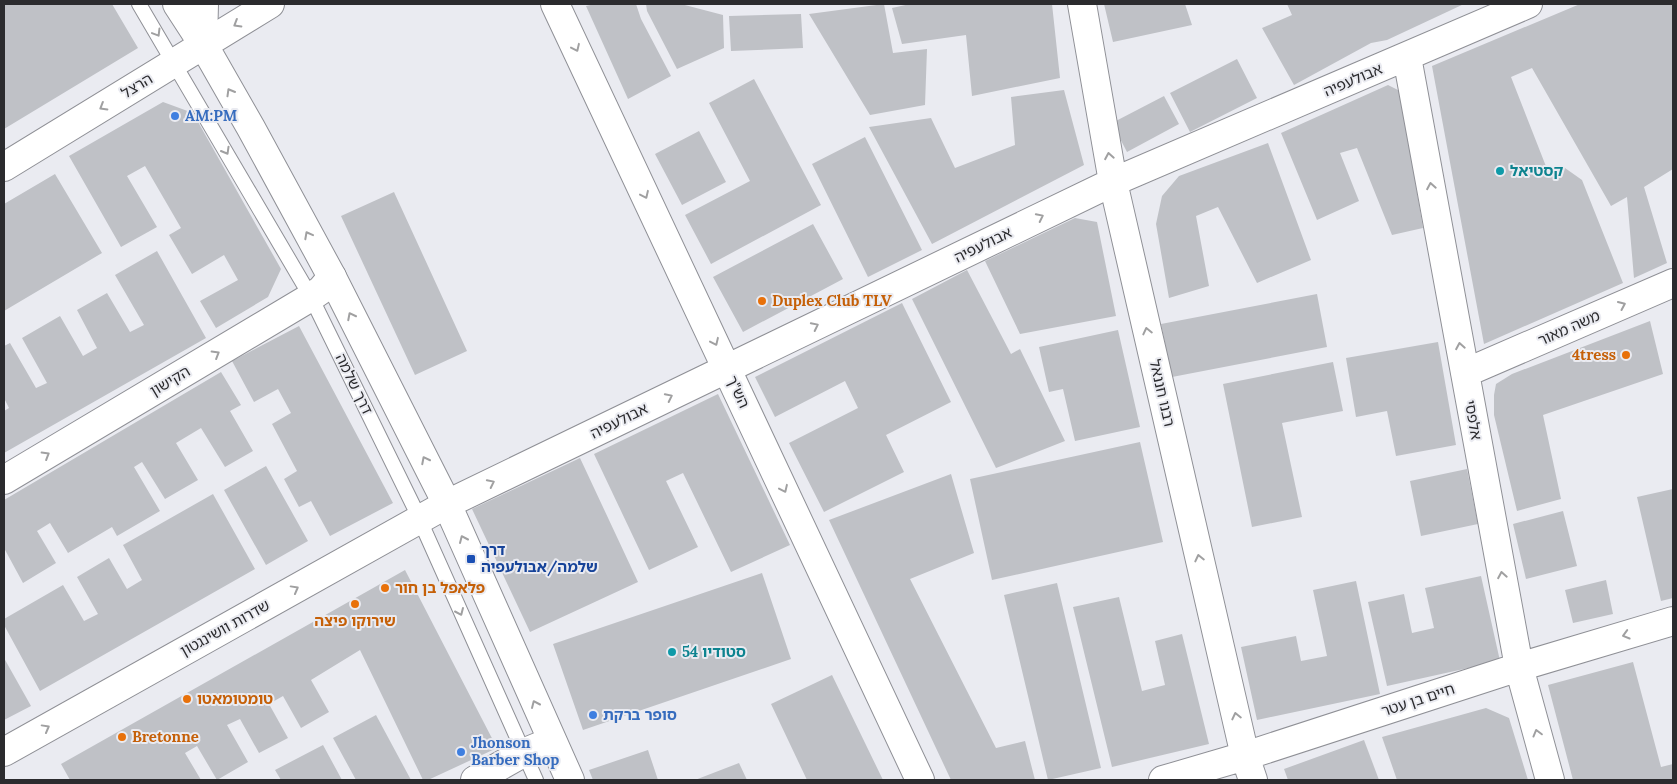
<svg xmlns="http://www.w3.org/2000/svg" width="1677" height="784" font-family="Lora,'Noto Sans Hebrew',serif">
<rect width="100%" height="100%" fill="#eaebf1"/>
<path fill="#bfc1c6" d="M4,4H112L138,48L4,129Z
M595,4H636L641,19L671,76L628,99L586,6Z
M646,4H681L723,15L724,48L677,69L647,11Z
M884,4L893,53L927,49L925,105L870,115L809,14Z
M910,4H1052L1060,78L972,96L966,35L902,44L892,8Z
M1104,4H1185L1192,25L1113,42Z
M1287,4H1464L1387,40L1371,43L1294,85L1262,28L1292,15Z
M1580,4H1673V169L1644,187L1667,263L1634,278L1627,197L1611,206L1532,68L1511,77L1549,174L1565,168L1582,180L1623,283L1484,344L1432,66Z
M801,14L803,48L731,51L729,16Z
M1237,59L1257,98L1190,132L1170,93Z
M754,79L821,205L711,264L685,215L750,181L709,103Z
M1388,85L1400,91L1423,228L1392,235L1357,148L1340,153L1359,201L1317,220L1281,133Z
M1064,90L1084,165L932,244L869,127L931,118L955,168L1015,145L1011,97Z
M1164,96L1179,124L1127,152L1112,123Z
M163,102L193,113L281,269L268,297L216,328L200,301L238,280L224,255L192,274L169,235L181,228L145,166L127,176L157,227L121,247L69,156Z
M699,131L726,182L682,205L655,154Z
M865,137L922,250L868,277L812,164Z
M1268,143L1311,260L1257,283L1218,207L1196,216L1209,286L1169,298L1156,224L1162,196L1179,176Z
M55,174L102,253L4,311V204Z
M394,192L467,351L415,375L341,216Z
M1075,218L1097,222L1116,316L1020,334L985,261Z
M813,224L843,279L743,332L713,277Z
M157,251L206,338L4,453V411L9,408L4,398V346L10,343L36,388L47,383L22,338L60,316L83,356L97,348L77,310L107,293L130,332L144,325L115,275Z
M967,270L1011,354L1020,349L1065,441L996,468L912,299Z
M1317,294L1327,347L1172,377L1161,324Z
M902,303L951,402L886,435L904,472L824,512L789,443L858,408L845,381L775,417L755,377Z
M1650,321L1663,374L1543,415L1561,499L1517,511L1494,415V395L1496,384L1512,374Z
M299,326L393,503L330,536L311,501L299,507L284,479L297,471L272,424L291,413L278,389L254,402L232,361Z
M1118,330L1140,427L1075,441L1063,389L1049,392L1039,347Z
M1438,342L1456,445L1396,456L1387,411L1356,417L1346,358Z
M1333,362L1343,411L1282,423L1302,517L1252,527L1223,384Z
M221,372L241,405L230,411L253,451L225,467L201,428L176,443L198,480L165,499L142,462L134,467L160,511L117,536L112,527L68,553L50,523L37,531L56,563L23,583L4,548V500Z
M718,394L790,545L731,572L683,473L666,481L698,547L649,570L594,454Z
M1140,442L1163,542L992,580L970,479Z
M580,458L638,582L530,632L472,509Z
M266,466L308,541L266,565L224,490Z
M1467,469L1478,524L1421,536L1410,481Z
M951,474L974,553L910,579L996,748L1025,741L1035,780H951L829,520Z
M1673,489V598L1661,601L1637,497Z
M213,494L255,569L40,691L4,625V619L63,585L84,621L98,614L77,577L109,558L127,589L142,580L123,545Z
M1563,511L1577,566L1526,579L1513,524Z
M405,570L497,748L428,780H423L360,650L311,680L329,712L301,728L283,696L269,704L288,738L259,753L240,719L227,725L248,762L217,780L197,746L185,753L201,780H70L61,764Z
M762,573L791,659L583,730L553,644Z
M1481,576L1500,661L1387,686L1368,602L1404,594L1412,633L1434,628L1425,588Z
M1606,580L1613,614L1573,623L1565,590Z
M1356,581L1380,694L1257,720L1241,647L1296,636L1301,661L1327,656L1313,590Z
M1057,583L1101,768L1048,780L1004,595Z
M1119,597L1142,691L1165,685L1155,641L1182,634L1209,744L1112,767L1073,607Z
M4,658L31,706L4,720Z
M1633,662L1661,767L1673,764V780H1573L1548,685Z
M832,675L883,780H807L771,704Z
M1486,708L1509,718L1528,780H1397L1382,737Z
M376,715L411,780H356L333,738Z
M1364,740L1379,780H1288L1284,769Z
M323,745L342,780H281L275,770Z
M648,750L658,780H593L589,770Z
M739,763L747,780H695Z"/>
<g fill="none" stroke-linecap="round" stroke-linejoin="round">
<defs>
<path id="lane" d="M139,4L311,297L414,507L536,780"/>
<path id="street" d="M555,4L920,780
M1082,4L1113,182L1245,756L1253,780
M203,44L204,4
M1407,57L1519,667L1550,780
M1465,373L1673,283
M4,480L311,297L321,290L332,277
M4,752L447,504L1113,182L1528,4
M475,780L523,753L552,741
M1163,780L1245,756L1519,667L1673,621"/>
<path id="secondary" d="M177,4L203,44L251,128L332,277L447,504L570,780
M4,167L270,4"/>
</defs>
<use href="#lane" stroke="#8f9096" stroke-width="16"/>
<use href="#street" stroke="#8f9096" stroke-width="30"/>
<use href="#secondary" stroke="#8f9096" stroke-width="30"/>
<use href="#lane" stroke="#fff" stroke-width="14"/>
<use href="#street" stroke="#fff" stroke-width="28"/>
<use href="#secondary" stroke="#fff" stroke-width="28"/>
</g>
<defs><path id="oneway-chevron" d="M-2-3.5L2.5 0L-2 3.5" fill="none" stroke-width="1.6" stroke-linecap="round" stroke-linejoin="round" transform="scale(1.25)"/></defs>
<g stroke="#a0a0a1">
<use href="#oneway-chevron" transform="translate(237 24) rotate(149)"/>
<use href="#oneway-chevron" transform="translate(157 33) rotate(59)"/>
<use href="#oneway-chevron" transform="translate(576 48) rotate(65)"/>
<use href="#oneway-chevron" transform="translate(230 92) rotate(-120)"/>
<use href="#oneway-chevron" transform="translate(103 107) rotate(149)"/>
<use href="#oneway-chevron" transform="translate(226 151) rotate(60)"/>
<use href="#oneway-chevron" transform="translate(1109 156) rotate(-100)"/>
<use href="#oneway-chevron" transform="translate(1431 186) rotate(-100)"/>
<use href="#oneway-chevron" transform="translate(645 195) rotate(65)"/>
<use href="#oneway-chevron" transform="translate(1040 217) rotate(-26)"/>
<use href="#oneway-chevron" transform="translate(308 235) rotate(-118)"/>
<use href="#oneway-chevron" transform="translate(1622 305) rotate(-24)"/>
<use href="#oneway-chevron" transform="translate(351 316) rotate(-117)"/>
<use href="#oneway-chevron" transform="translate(815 326) rotate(-26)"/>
<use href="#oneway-chevron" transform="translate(1147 331) rotate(-103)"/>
<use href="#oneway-chevron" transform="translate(715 342) rotate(65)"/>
<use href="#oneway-chevron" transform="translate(1460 346) rotate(-100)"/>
<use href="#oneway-chevron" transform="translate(216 354) rotate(-31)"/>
<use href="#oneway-chevron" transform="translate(669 397) rotate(-26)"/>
<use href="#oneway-chevron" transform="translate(46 455) rotate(-31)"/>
<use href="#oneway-chevron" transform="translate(425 460) rotate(-117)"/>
<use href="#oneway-chevron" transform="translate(491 483) rotate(-26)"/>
<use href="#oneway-chevron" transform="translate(784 489) rotate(65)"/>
<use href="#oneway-chevron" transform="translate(463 539) rotate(-114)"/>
<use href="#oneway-chevron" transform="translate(1199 558) rotate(-103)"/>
<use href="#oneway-chevron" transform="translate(1502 575) rotate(-100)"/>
<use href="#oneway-chevron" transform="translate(295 589) rotate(-29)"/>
<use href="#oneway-chevron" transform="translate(460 612) rotate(66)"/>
<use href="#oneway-chevron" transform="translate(1626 635) rotate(164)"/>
<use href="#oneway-chevron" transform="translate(535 704) rotate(-114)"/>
<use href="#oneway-chevron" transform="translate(1236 716) rotate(-103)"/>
<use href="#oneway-chevron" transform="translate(46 728) rotate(-29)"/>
<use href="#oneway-chevron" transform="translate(1537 733) rotate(-105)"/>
</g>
<g fill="#3f7fe0" stroke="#eaebf1" stroke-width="2">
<circle cx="175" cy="116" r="5"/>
<circle cx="593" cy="715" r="5"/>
<circle cx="461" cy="752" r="5"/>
</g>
<g fill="#0f9aa8" stroke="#eaebf1" stroke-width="2">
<circle cx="1500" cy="171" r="5"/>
<circle cx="672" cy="652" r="5"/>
</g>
<g fill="#e8710a" stroke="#eaebf1" stroke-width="2">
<circle cx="762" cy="301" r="5"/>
<circle cx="1626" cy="355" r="5"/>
<circle cx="385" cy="588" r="5"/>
<circle cx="355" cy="604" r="5"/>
<circle cx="187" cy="699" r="5"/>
<circle cx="122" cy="737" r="5"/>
</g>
<rect fill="#1a4fb4" stroke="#eaebf1" stroke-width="2" x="466" y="554" width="10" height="10" rx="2.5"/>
<g text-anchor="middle" stroke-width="4" stroke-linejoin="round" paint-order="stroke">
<g font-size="15" fill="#2b2b2e" stroke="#eaebf1">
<text transform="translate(1353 80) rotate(-23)" y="5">אבולעפיה</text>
<text transform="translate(137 86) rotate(-31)" y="5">הרצל</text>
<text transform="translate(983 245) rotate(-26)" y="5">אבולעפיה</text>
<text transform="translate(1569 328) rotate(-24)" y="5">משה מאור</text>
<text transform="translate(170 381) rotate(-31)" y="5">הקישון</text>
<text transform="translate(354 384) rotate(64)" y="5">דרך שלמה</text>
<text transform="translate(738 392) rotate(65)" y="5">הש"ך</text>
<text transform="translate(1162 393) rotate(77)" y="5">רבנו חננאל</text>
<text transform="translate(1473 420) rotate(80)" y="5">אלפסי</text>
<text transform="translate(619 421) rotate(-26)" y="5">אבולעפיה</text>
<text transform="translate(225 628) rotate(-29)" y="5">שדרות וושינגטון</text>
<text transform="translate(1418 700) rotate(-18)" y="5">חיים בן עטר</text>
</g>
<g font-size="15" font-weight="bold" fill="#366cbe" stroke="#eaebf1" text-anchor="start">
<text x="185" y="121">AM:PM</text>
<text x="603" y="720">סופר ברקת</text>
<text x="471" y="748">Jhonson<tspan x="471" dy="17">Barber Shop</tspan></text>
</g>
<g font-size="15" font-weight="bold" fill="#0d838f" stroke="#eaebf1" text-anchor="start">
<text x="1510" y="176">קסטיאל</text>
<text x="682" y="657">סטודיו 54</text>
</g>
<g font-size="15" font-weight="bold" fill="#c56008" stroke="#eaebf1" text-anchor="start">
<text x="772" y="306">Duplex Club TLV</text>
<text x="1616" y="360" text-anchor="end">4tress</text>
<text x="395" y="593">פלאפל בן חור</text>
<text x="355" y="626" text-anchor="middle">שירוקו פיצה</text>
<text x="197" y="704">טומטומאטו</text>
<text x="132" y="742">Bretonne</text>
</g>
<g font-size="15" font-weight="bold" fill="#164399" stroke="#eaebf1" text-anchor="start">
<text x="481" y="555">דרך<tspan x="481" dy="17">שלמה/אבולעפיה</tspan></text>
</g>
</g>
<rect width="1677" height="784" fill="none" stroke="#2b2b2e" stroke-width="10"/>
</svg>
